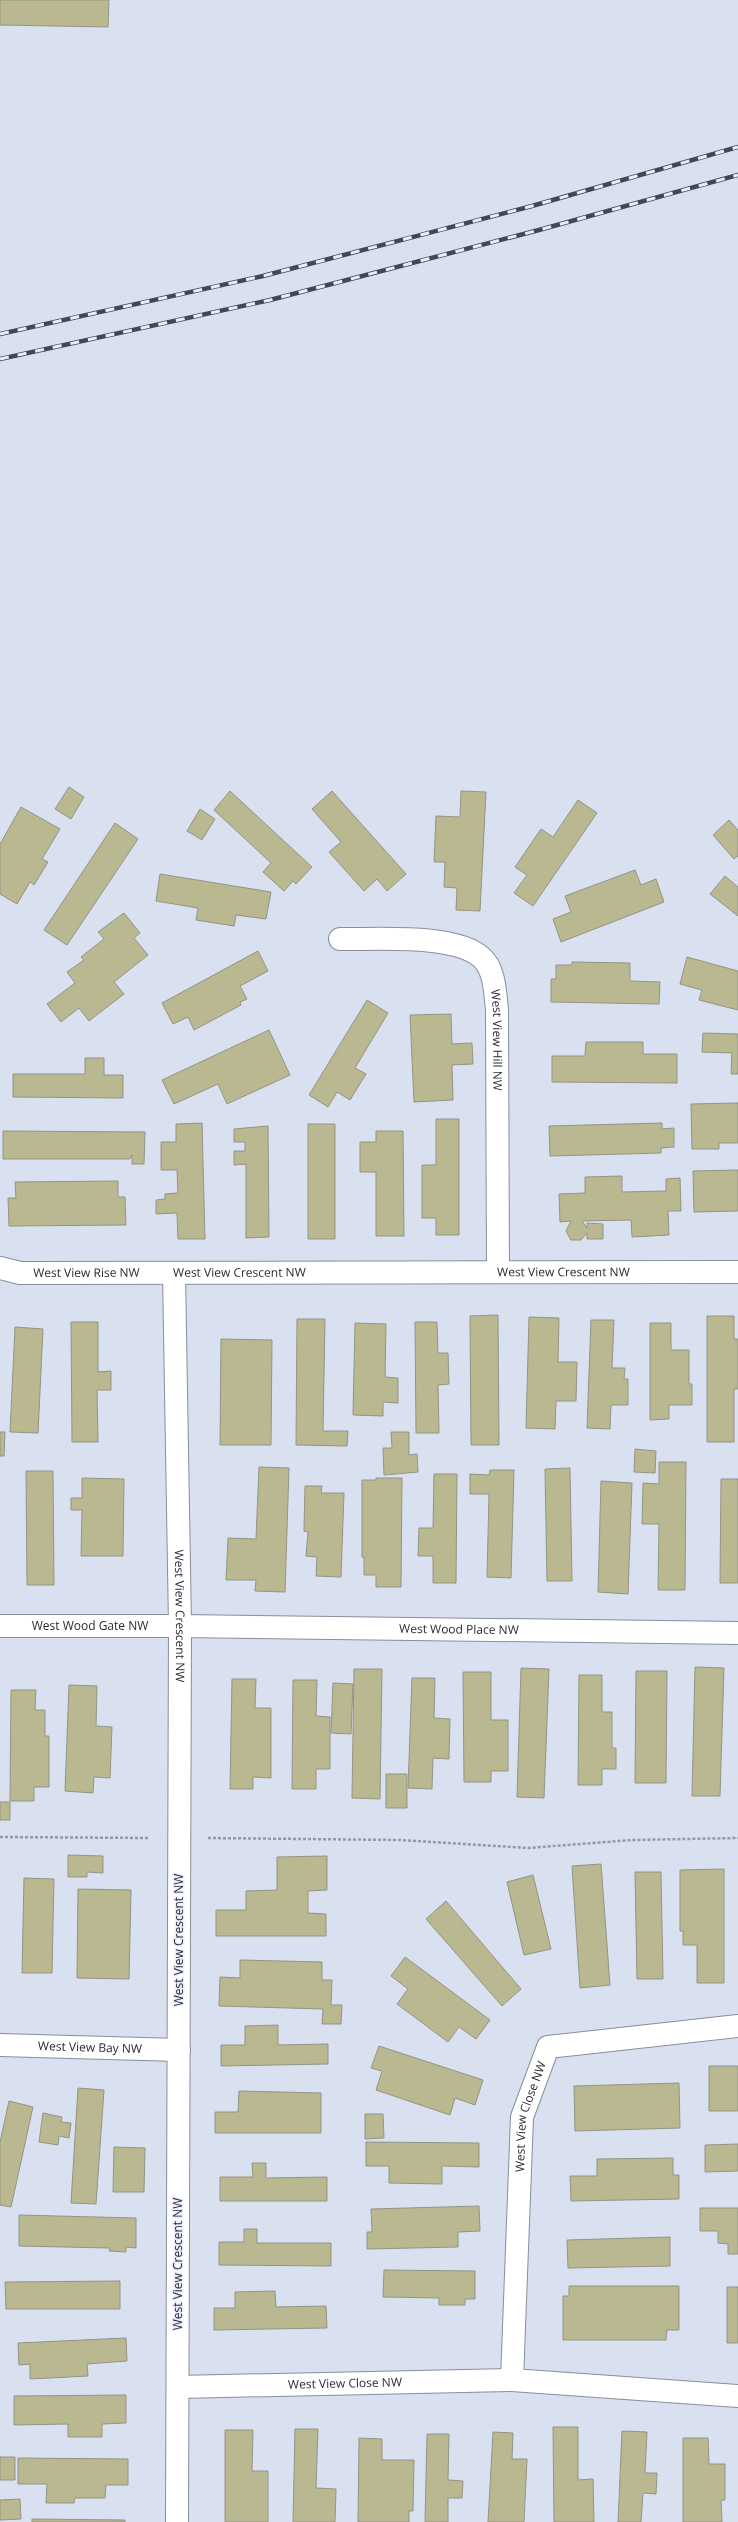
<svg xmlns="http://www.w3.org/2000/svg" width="738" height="2522" font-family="'Open Sans',sans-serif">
<rect width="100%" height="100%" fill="#d9e0f0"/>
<path fill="#bab890" stroke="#949484" d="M0,0H109L108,27L0,25Z
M69,787L84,797L71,819L55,809Z
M230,791L312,867L296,884L293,881L284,891L263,872L271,863L214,810Z
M332,791L406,874L387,891L377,879L364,891L329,852L341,842L312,809Z
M461,791L486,792L480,911L456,910L457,888L444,887L445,862H434L436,816L460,817Z
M578,800L597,813L533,906L514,893L527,875L515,867L541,829L553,837Z
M21,807L60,829L42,859L48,862L34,885L30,882L17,904L0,894V844Z
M200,809L215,819L202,840L187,831Z
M729,820L738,830V856L734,859L713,835Z
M115,823L138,839L67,945L44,930Z
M635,870L641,885L656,879L664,902L561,942L553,919L571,912L565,896Z
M160,874L271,892L266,919L236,915L234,926L196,920L198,908L156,901Z
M725,876L738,887V916L710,894Z
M124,913L140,933L134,938L148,955L114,982L124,994L89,1021L79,1008L61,1022L47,1004L75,983L67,972L84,960L81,957L104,939L98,932Z
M258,951L268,971L240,986L247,999L240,1002L241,1005L194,1030L188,1017L173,1024L162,1003Z
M687,957L738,971V1010L699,1000L702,990L680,984Z
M572,962L630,963V981L660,982L659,1004L551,1002V979H556V965H572Z
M367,1000L388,1013L355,1068L366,1074L350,1100L337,1092L328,1107L309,1095Z
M451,1014L452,1044L472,1043L473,1064L452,1065L453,1100L414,1102L410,1015Z
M269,1030L290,1075L227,1104L218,1084L174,1104L162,1080Z
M703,1033L738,1034V1074H731L732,1053L702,1052Z
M586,1042H643V1054H677V1083L552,1082V1056H585Z
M85,1058H104V1075H123V1098L13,1097V1074H85Z
M738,1103V1143H719V1149H692L691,1104Z
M436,1119H459V1235H436V1218H422V1165H436Z
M202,1123L205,1239H178L177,1213L156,1214V1200L165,1199V1194L178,1193L177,1170H161V1142H176V1124Z
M662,1123V1129L674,1128V1147L661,1148V1153L550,1156L549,1126Z
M308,1124H335V1239H308Z
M268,1126L269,1237L246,1238V1164L234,1165V1151H245V1142H234V1129Z
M3,1131L145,1132L144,1164H132V1155L130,1159H3Z
M376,1131H403L404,1236H376V1172H360V1142H376Z
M738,1170V1211L694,1212L693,1171Z
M622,1176V1192L666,1191V1179L680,1178L681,1211H668L669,1235L632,1237L631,1220L582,1221L587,1228V1223L603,1224V1239H587V1233L581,1240H571L566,1231L571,1221L560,1222L559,1194L585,1193V1177Z
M118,1181V1197H125L126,1225L9,1226L8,1198H16L15,1182Z
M498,1315L499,1445H471L470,1316Z
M707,1316H734V1339H738V1389H734V1442H707Z
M529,1317L559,1318L558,1362H577L576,1401H556L555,1429L526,1428Z
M297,1319H325L323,1431H348L347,1446L296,1445Z
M591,1320H614L612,1368H625L624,1379H628V1405H611L610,1429L587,1428Z
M71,1322H98V1372L111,1371V1390H97L98,1442H72Z
M415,1322H437L438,1353H448L449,1384L438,1385L439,1433H416Z
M355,1323L386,1324L385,1377L398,1378V1403L383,1402V1416L353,1415Z
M650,1323H671V1350H689V1384H692V1405H669V1419L650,1420Z
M15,1327L43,1329L38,1433L10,1432Z
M221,1339L272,1340L271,1445H220Z
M0,1432H5L4,1456H0Z
M391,1432H409V1455L417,1454L418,1472L384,1475L383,1448H392Z
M635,1449L656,1451L655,1473L634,1472Z
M659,1462H686L685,1590H658L659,1524H642L643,1483L659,1484Z
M259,1467L289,1468L285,1592L255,1591L256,1580H226L228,1538L256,1539Z
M570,1468L572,1581H547L545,1469Z
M490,1470H514L511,1578L487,1577L489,1494H470V1474L489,1475Z
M26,1471H53L54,1585H27Z
M434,1474H457L456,1583H433V1556H418L419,1528H433Z
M82,1478L124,1479L123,1556H81L82,1510H71V1498H82Z
M376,1478H402L401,1587H376V1575H364V1557H362V1480H376Z
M721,1479H738V1583H720Z
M601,1481L632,1483L628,1594L598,1592Z
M305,1486H322L321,1493H344L341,1577L316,1576L317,1557L306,1556L308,1532L304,1531Z
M695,1667L724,1668L720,1796H692Z
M521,1668L549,1669L544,1798L517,1797Z
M354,1669H382L380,1799L352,1798Z
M636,1671H667L666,1783H635Z
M463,1672H491V1720H508V1771H491V1782H464Z
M579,1675H602V1712H612V1748H616V1769H602V1785H578Z
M412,1678H435L434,1718L450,1719L449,1759L433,1758L432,1789L408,1788Z
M232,1679H256L255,1708H271V1778L253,1777V1789H230Z
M293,1680H317L316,1716L330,1717V1769H316V1789H292Z
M333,1683L353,1684L351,1734L331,1733Z
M69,1685L97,1686L96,1726L112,1727L110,1778L94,1777L93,1793L65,1791Z
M11,1690H36L35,1710H45V1736H49V1787H34V1801H10Z
M386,1774H407V1808H386Z
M0,1802H10V1820H0Z
M68,1855L103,1856V1873L87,1872V1877H68Z
M327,1856V1890L308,1891V1913L326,1914V1936H216V1910H246V1891L277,1890V1857Z
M601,1864L610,1985L580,1988L572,1866Z
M724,1869V1983H697V1945H683V1931H680V1870Z
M635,1872H661L663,1979H637Z
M533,1875L551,1949L524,1955L507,1882Z
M24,1878L54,1879L52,1973H22Z
M78,1889L131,1890L129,1979L77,1978Z
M446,1901L521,1989L502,2006L426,1919Z
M405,1957L490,2020L476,2039L459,2027L448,2042L397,2004L408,1989L391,1976Z
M240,1960L322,1962V1980H332L331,2005H342L341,2024H322L323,2009L219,2006L220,1977L240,1978Z
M278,2025V2045L328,2044V2064L221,2066V2045H245V2026Z
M379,2046L483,2080L475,2105L455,2098L450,2115L376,2090L382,2071L371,2068Z
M709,2066H738V2111H709Z
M679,2083L680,2128L575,2131L574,2086Z
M78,2088L104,2090L96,2204L71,2203Z
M239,2091L321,2093V2133H215V2112H238Z
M9,2101L33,2107L11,2207L0,2205V2142Z
M43,2113L62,2117L61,2122L71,2123L69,2138L59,2136L58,2145L39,2142Z
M365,2114H383L384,2138L365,2139Z
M366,2142L479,2143V2167L442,2166V2184L389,2183V2166H366Z
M738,2144V2171L705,2172V2145Z
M114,2147L145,2148L144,2192H113Z
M673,2158V2175H679V2199L571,2201L570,2176H597V2159Z
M252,2163H266V2178L327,2177V2201H220V2177H253Z
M479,2206L480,2231L458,2232V2247L367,2249V2232H372L371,2209Z
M700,2208H738V2254H728V2244L718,2243V2231H700Z
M19,2215L136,2218V2248L126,2247V2252L109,2251L110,2248L19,2246Z
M244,2229H257V2243H331V2266L219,2265V2242H244Z
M670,2237V2266L568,2268L567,2240Z
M384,2270L475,2271V2299H465V2305H439V2298L383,2297Z
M120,2281V2309H6L5,2282Z
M569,2286H679V2330H667L666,2340H563V2296H569Z
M727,2287H738V2343H727Z
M275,2291L276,2307L326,2306L327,2328L214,2330V2308H235V2292Z
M126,2338L127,2361L87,2364L88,2376L30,2379V2364L19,2365L18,2343Z
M126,2395V2423L102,2424V2437H68V2424L14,2425V2396Z
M553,2427H578V2480L593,2479L594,2522H554Z
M295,2429H318L316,2488L336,2489L335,2522H293Z
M225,2430H253L252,2471H268V2522H225Z
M622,2431L647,2432L645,2473H657L656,2494L643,2493L641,2522H618Z
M493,2432L513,2433L512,2459H527L524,2522H488Z
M427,2434H449L448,2480L463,2481L462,2498H448V2522H425Z
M359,2438L382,2439V2460H414L413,2511H409V2522H358Z
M683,2438H708L709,2464H725V2500H721L722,2522H683Z
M0,2457H15V2480H0Z
M18,2458L128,2459V2485H106L105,2498H75L74,2503H46L47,2484H18Z
M20,2499L21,2519L0,2520V2500Z
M32,2519L125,2520V2522H32Z"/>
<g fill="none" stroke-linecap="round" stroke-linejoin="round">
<defs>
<g id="street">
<path id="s1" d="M340,939C375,940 456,933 482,958C495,970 495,993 497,1010L498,1272"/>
<path id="s2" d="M0,1268L20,1273L738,1272"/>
<path id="s3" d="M174,1273L180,1626L177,2522"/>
<path id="s4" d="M0,1626H180L738,1633"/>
<path id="s5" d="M0,2045L179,2050"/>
<path id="s6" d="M512,2380L522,2117L548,2047L738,2026"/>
<path id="s7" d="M178,2387L512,2380L738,2396"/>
</g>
</defs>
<use href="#street" stroke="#888e9c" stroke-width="24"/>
<path stroke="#9499a5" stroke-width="2.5" stroke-dasharray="3 2" stroke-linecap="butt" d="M0,1837L149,1838
M208,1838L400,1840L528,1848L632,1840L738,1838"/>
<use href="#street" stroke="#fff" stroke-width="22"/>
<defs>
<path id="rail" d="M0,334L263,276L532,206L738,147
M0,359L270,300L539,230L738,175"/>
</defs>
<use href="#rail" stroke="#43474e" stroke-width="4.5"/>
<use href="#rail" stroke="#e6eefd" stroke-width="3" stroke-dasharray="9" stroke-linecap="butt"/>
</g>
<g text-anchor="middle" stroke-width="3" stroke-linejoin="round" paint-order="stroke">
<g font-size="12" fill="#282b30" stroke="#e6eefd">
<text dy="4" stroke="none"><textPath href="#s1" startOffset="231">West View Hill NW</textPath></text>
<text dy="4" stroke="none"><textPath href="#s2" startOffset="564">West View Crescent NW</textPath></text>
<text dy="4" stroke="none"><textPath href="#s2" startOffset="87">West View Rise NW</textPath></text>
<text dy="4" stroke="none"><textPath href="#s2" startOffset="240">West View Crescent NW</textPath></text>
<text dy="4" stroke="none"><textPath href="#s3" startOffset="343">West View Crescent NW</textPath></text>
<text dy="4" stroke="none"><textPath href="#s4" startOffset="90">West Wood Gate NW</textPath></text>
<text dy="4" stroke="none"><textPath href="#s4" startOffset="459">West Wood Place NW</textPath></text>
<text transform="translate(179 1940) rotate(-90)" y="4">West View Crescent NW</text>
<text dy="4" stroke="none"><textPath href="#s5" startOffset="90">West View Bay NW</textPath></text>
<text dy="4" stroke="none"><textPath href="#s6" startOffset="265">West View Close NW</textPath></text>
<text transform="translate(178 2264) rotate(-90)" y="4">West View Crescent NW</text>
<text dy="4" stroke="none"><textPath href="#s7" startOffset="167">West View Close NW</textPath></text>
</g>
</g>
</svg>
